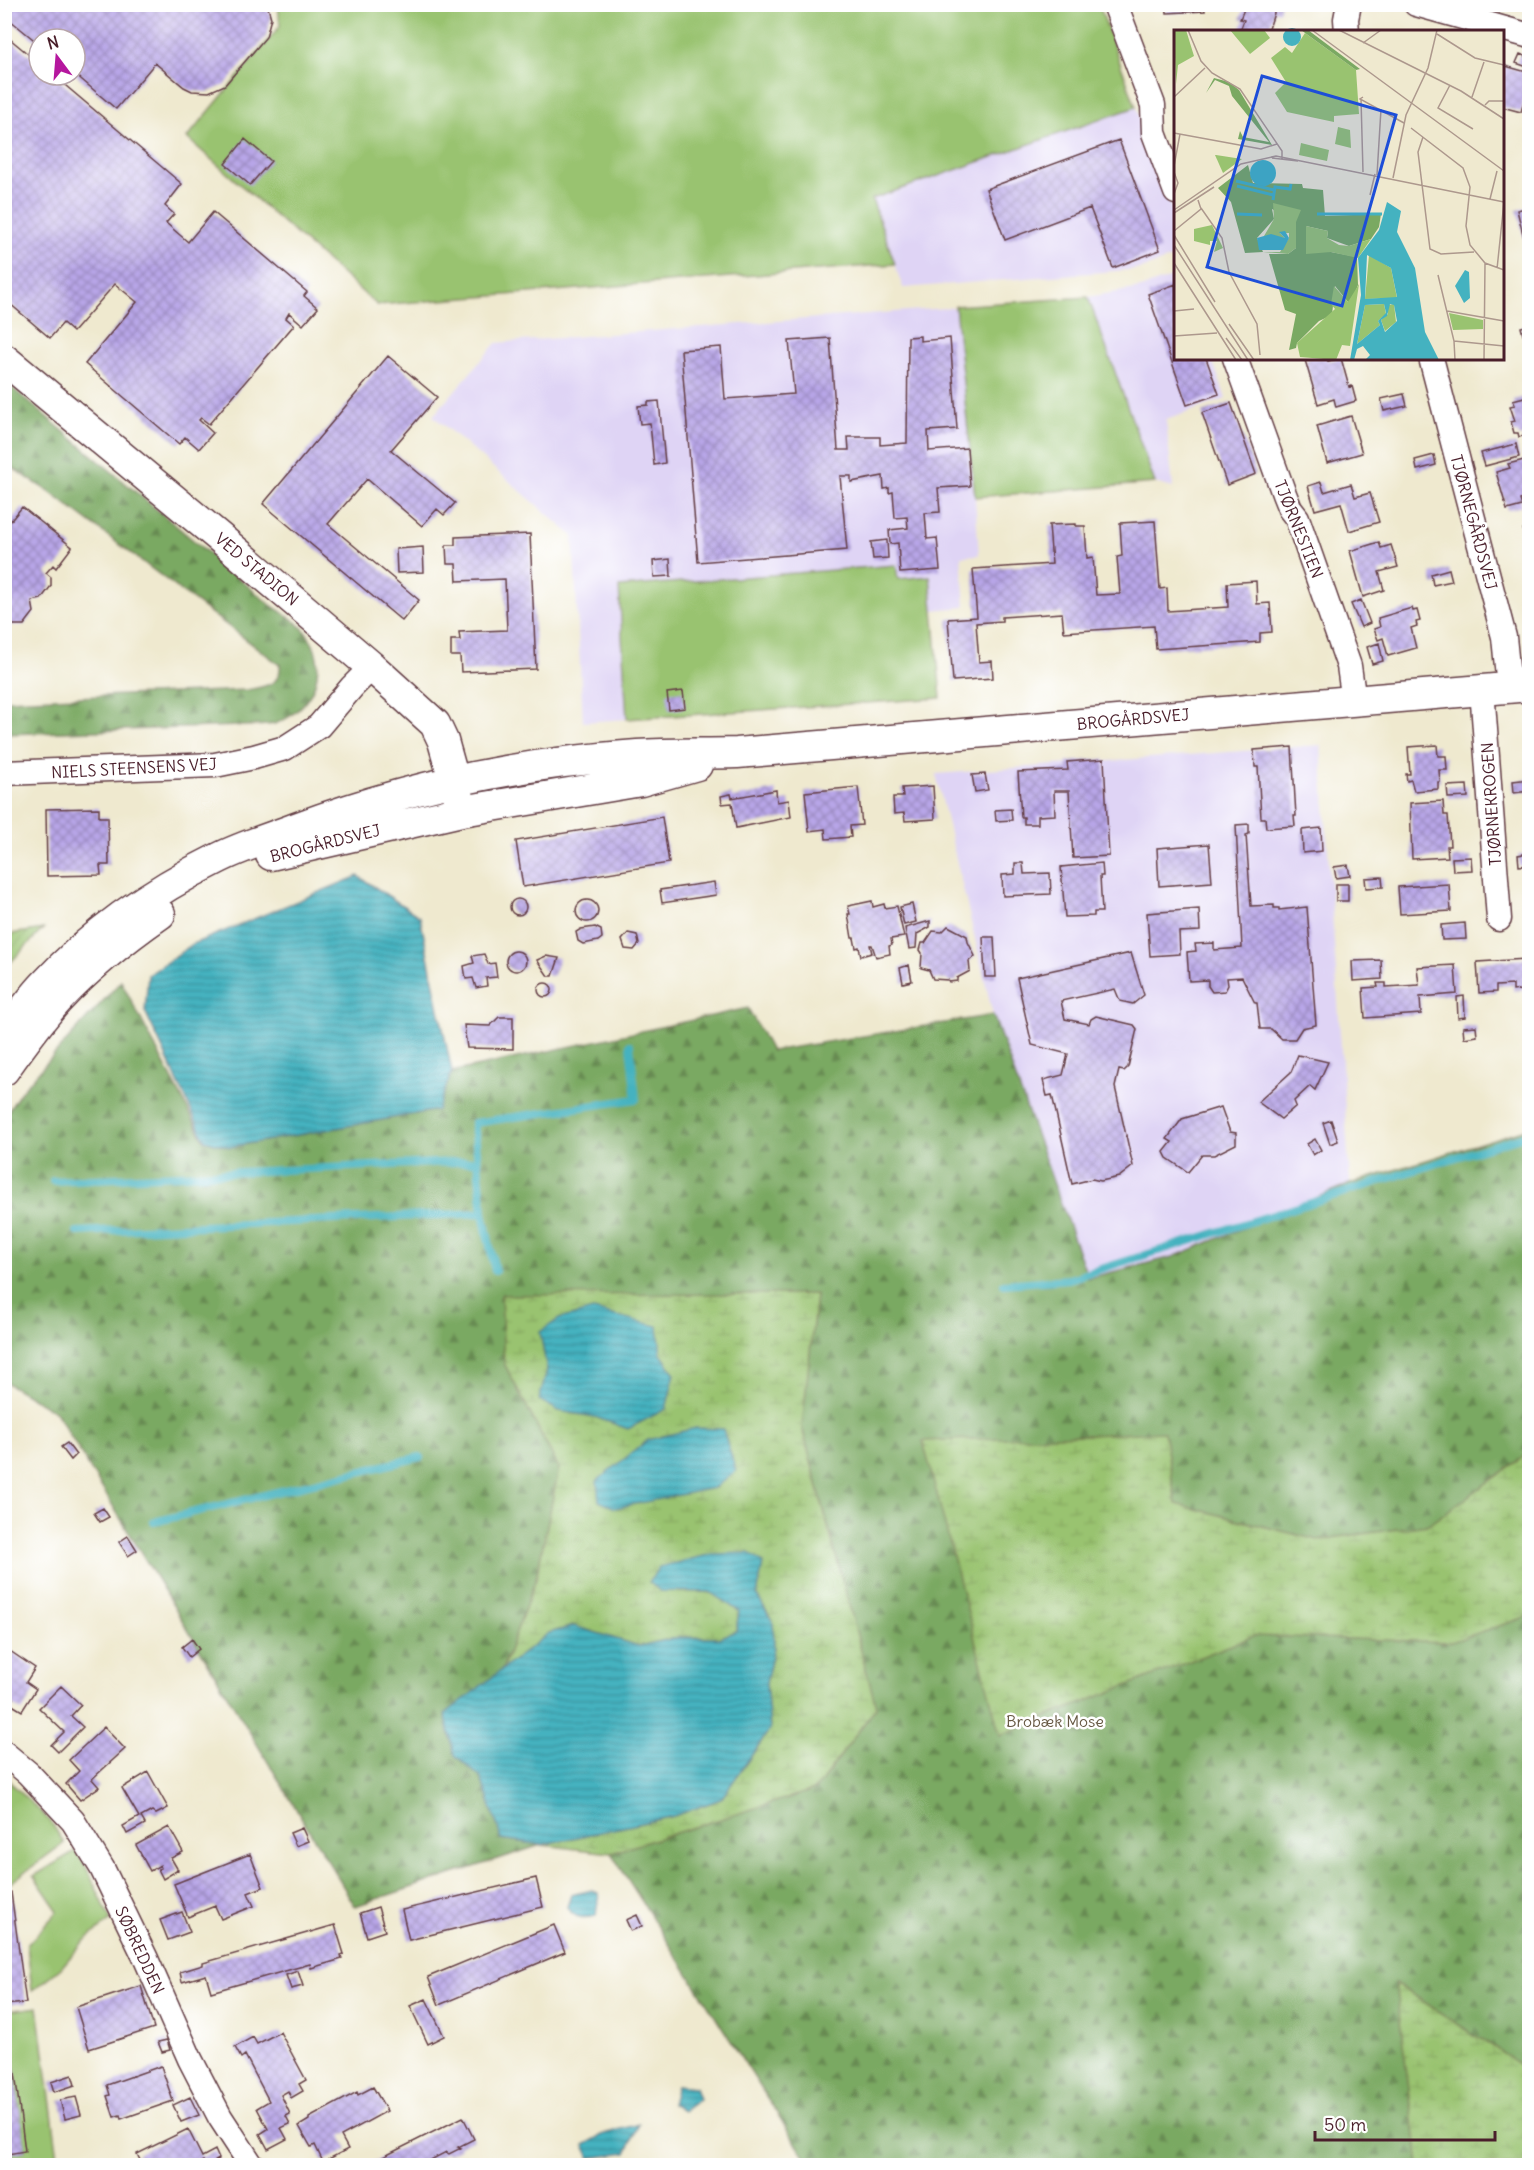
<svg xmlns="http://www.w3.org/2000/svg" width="1534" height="2170" font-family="Delius,sans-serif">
<defs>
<pattern id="forest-firs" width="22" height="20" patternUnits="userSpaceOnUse" patternTransform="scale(1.5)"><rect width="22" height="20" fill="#7aa962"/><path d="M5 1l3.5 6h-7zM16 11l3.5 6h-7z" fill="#668951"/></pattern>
<pattern id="wetland-marsh" width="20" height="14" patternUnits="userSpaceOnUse" patternTransform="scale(1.5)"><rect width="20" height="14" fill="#99c370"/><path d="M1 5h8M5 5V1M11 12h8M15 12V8" fill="none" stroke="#85a761"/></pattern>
<pattern id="garden-furrows" width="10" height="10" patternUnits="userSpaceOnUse" patternTransform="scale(1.5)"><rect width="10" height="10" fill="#99c370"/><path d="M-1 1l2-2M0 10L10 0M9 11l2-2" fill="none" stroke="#85a761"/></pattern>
<pattern id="water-rules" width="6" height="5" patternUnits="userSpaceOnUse" patternTransform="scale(1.5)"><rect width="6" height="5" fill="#44b2c0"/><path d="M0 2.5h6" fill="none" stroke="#3b909c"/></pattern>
<pattern id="building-cross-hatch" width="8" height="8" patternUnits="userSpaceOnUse" patternTransform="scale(1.5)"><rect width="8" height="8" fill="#b8a6e8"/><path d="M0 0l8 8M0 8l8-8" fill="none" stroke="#9887bc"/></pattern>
</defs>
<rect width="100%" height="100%" fill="#fff"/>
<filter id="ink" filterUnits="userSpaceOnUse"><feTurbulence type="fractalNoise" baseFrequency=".0167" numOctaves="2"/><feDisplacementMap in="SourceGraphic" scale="12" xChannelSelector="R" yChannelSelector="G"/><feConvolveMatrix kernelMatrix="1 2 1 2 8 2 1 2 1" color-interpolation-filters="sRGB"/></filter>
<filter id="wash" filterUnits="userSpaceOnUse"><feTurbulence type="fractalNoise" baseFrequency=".008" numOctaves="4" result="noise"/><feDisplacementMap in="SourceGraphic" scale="24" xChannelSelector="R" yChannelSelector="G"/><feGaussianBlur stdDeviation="1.35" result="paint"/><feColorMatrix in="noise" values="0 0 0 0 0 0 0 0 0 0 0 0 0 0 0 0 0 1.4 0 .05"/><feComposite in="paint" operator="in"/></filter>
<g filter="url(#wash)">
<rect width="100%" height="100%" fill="#efe9cf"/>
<path fill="#dfd4f5" d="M1136,107L1175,218V257L1141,269L903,288L871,199Z
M1175,276L1176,358L1212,359L1226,399L1166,420L1173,488L1155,483L975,497L979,555L961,556L965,607L933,610L941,698L583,722L573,536L433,416L496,343L1088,297L1141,288Z
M1321,745L1350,1184L1173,1257L1088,1278L993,1015L936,774Z"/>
<path fill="#99c370" stroke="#72714e" stroke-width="1.5" d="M278,4L1099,5L1136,107L872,199L895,264L377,305L187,138L280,26Z
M1088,297L1155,483L975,497L955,306Z
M896,565L898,579L930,576L941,698L627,719L619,587Z
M4,1776L51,1822L64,1843L9,1884H5Z
M75,1851L85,1865L111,1920L83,1942L61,1968L32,1991L27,1945L58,1911L34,1876Z
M38,2007L59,2165H21L8,2154L25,2151L7,2011Z"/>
<path fill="url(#forest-firs)" stroke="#626446" stroke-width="1.5" d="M5,382L268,603C279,611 297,620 305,631C331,665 315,707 277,723C267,727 252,725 240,726L5,734V700L246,690C262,687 282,686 280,665L48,491L5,463Z
M121,981L204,1140L230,1147L437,1110L452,1072L748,1008L771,1051L993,1015L1088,1278L1173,1257L1350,1184L1529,1128V1453L1428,1525L1317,1540L1176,1504L1164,1433L1000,1734L1254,1636L1451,1642L1529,1616V2071L1396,1984L1419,2165H810L611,1853L816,1789L876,1707L802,1427L816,1295L504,1363L559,1468L536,1579L502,1670L445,1714L455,1755L481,1778L502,1839L541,1845L355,1906L56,1412L5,1382V1116L22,1090Z"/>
<path fill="url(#wetland-marsh)" stroke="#72714e" stroke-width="1.5" d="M816,1294L802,1428L876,1707L816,1789L611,1853L541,1845L674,1816L721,1799L770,1729L766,1683L774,1647L773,1622L757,1596L762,1563L660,1591L710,1592L739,1611L736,1631L719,1638L679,1637L639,1646L574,1626L549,1633L502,1670L536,1579L559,1468L504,1363L501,1295Z
M1164,1432L1176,1504L1317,1540L1428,1525L1529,1453V1616L1451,1642L1254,1636L1000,1735L923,1441Z
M1395,1983L1529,2071V2165H1419Z"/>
<path fill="url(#garden-furrows)" stroke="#72714e" stroke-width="1.5" d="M43,929L8,965L5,969V935Z"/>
<path fill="url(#water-rules)" stroke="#476876" stroke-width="1.5" d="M358,876L420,917L452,1072L437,1110L230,1147L205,1140L145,1011L148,975L193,944Z
M593,1310L658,1326L661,1354L675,1374L666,1409L628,1429L595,1417L559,1411L539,1400L547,1370L540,1332L559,1319Z
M696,1428L723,1429L736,1471L714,1488L615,1508L599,1501L597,1481L648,1440Z
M749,1553L763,1563L757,1596L773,1622L774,1647L766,1683L770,1729L721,1799L674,1816L541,1845L502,1839L481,1778L455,1755L445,1714L549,1633L574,1626L639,1646L679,1637L719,1638L736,1631L739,1611L710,1592L660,1591L649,1582L659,1567L712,1554Z
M592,1890L599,1894L596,1916C583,1919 575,1919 567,1907L571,1895Z
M677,2085L695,2087L699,2099L683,2111L672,2104Z
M639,2124L626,2153L590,2158L584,2145L604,2134Z"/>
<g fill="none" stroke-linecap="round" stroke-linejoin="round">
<path stroke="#44b2c0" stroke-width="8" d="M53,1181L477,1161
M77,1232L483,1213
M495,1271L483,1213L474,1123L636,1099L630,1045
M1004,1284L1069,1279L1530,1134
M154,1522L420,1457"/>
</g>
<g id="blocks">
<path fill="url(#building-cross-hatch)" d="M4,4H267L271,18L266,37L225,85L209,92L192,91L184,87L155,63L116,109L75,74V39H39V44L4,15Z
M1166,4H1204L1205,11L1167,13Z
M1232,4H1281L1279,11L1275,10L1268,32L1240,31L1244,20L1240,19L1244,9Z
M4,34L39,63V75H53L182,184L165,206L174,214L166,223L188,242L213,212L307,292L304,296L318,308L303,325L289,313L286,318L294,325L209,424L201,418L199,420L213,433L199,449L185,437L179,444L85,364L137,302L115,284L73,332L63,323L50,338L9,303L4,309Z
M1520,54L1530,58V68L1516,63Z
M1502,65L1530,73V81L1521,112L1502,107Z
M245,139L271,161L250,185L225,164Z
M1119,140L1160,250L1113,268L1090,208L1005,240L986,189Z
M1530,207V240L1525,242L1517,210Z
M1176,284V358H1206L1219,394L1187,405L1148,294Z
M1530,325V334L1523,335L1521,327Z
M920,336V341L950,338L957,429L928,431L929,451L967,448L970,486L938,488L940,512L925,513L927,539L937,538L940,570L900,573L898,543L890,544L889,530L908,528L907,517L895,518L893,492L889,493V488L884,489L883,476L851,482V476H840L847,550L698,562L681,350L721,347L725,399L794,394L789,341L830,338L838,450H849L848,437H880V445L907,443L908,337Z
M388,356L437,397L391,450L455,503L444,515L437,509L422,526L367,479L328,524L419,600L402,621L263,504Z
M1310,358H1327L1328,361L1341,358L1349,387L1352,386L1356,401L1336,407L1334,399L1318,404L1305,360Z
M1404,394L1407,406L1384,411L1381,399Z
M1528,396L1530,401V434L1519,437L1518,433H1514L1511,422L1515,421L1510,406L1515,405L1513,400Z
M659,401L665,463L654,465L650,423L640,424L638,406L648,405V402Z
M1231,403L1256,474L1227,485L1202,413Z
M1351,416L1362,453L1327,463L1317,426Z
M1516,444L1519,457L1485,466L1481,453Z
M1434,455L1436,465L1417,470L1415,460Z
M1528,459L1530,497L1520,500L1522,506L1507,510L1496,472L1510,468L1508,464Z
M1321,482L1324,492L1351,484L1355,497L1370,493L1379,522L1349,531L1341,503L1315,510L1308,486Z
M22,507L72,547L56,568L53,565L46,573L51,577V586L41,599L32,601L34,612L24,625H11L7,622L4,625V529Z
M1155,521L1160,589L1167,588L1168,611L1228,607L1227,583L1256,581L1257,604L1270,603L1272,632L1260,633V642L1156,649L1154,626L1064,632L1062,613L1002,617V621L976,623L979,662L992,661L993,678L953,681L948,619L977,617L973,569L1052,564L1049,525L1076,524V526H1085L1087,558L1093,557L1096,595L1120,594L1117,557L1122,556L1120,523Z
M1530,527V550H1529L1523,529Z
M530,534L536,669L461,672L460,656H451V640H460L459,632L507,630L505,579L457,581L456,564H447L446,545H455V537Z
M887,540L888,558L873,559L871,542Z
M1379,542L1381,548L1391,545L1398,567L1379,572L1384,590L1363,597L1350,551Z
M423,547L424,572L397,573L396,549Z
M670,559L671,576L654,577L653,561Z
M1449,569L1452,581L1433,585L1431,574Z
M1361,600L1370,623L1361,627L1351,604Z
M1412,608L1413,611L1417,610L1420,621L1416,622L1417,626L1411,628L1416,648L1388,656L1383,638L1378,640L1374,629L1380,627L1378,618Z
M1379,643L1383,661L1372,664L1367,647Z
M683,691L685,708L669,710L667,693Z
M1437,745L1438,756H1446L1447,770H1439L1440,782H1438V789L1414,791L1411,780L1407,781L1406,774H1410L1408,747Z
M1292,747L1296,816H1294L1295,826L1266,828L1265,818H1261L1258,767H1255L1254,750Z
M1104,759L1109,856L1073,858L1069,791H1054L1055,815L1038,816V824H1024V817H1021L1018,772L1068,770L1067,762Z
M985,774L988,790L975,792L972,775Z
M1530,779V791L1514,793L1513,781Z
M1467,785L1468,797L1448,798L1447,786Z
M933,786L935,819L905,821L904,813L894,814L893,797H903L902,788Z
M858,787L862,825L850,826L851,837L826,839L825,829L809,831L805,792Z
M776,790L777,802L789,800L791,817L736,828L732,803L722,804L721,796L731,794L732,798Z
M1443,801L1444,815H1448L1450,846H1447L1448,857L1412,859L1410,803Z
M99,808V817H108L109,865H100L101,875L47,876L46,809Z
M1011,809L1012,820L996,821L995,810Z
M662,817L669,863L523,887L516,841Z
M1249,824V834L1246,835L1251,906L1274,905V908H1279V910L1307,907L1316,1025L1302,1028L1295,1039H1282L1271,1029H1260L1257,1003H1255L1242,977L1227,978L1228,985L1225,991L1212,992L1208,986V980L1189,981L1187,952L1196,951L1195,944L1214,943V950L1242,948L1236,825Z
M1321,828L1322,851L1303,853L1302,830Z
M1209,844L1212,882L1159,886L1157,848Z
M1530,853V865L1519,866L1518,855Z
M1471,857L1472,870L1453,871L1452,858Z
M1015,863H1023L1024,874L1050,873L1051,894L1003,896L1002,875L1015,874Z
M1102,863L1103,876H1100L1102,912H1094V916L1065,917L1061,867Z
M1348,865L1350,876L1336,878L1334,867Z
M1382,877L1383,887L1366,888L1365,878Z
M714,882L716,895L662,903L660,890Z
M1336,884H1348V901H1336Z
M1449,884L1451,911L1400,914L1398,887Z
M510 907a8 8 0 1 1 16 0a8 8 0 1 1-16 0Z
M576 911a11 11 0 1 1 22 0a11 11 0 1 1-22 0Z
M872,901L873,907L884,904L885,908L897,906L904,937L891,939L892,945L889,946L890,954L876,957L872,945H870L872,953L861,956L859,947L856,948L854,938H852L848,914H850L848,906Z
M912,904L916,922L904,925L900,907Z
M1199,909L1200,931L1179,932L1180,954L1150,956L1147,913Z
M930,921V927L917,934L916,948L909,949L905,928Z
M1465,923L1466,939L1442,940L1441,925Z
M948,926L967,936L968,942L975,956L969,961L970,971L957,978V981L949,982L948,980L933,979L929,970L921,968L922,953L920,950L922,943H925L933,931L942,932Z
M595,927L601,930L602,938L598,941L583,944L578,941L576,932L581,929Z
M628,933L637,935L639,944L634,950L625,949L622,940Z
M983,937H994L996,977H985Z
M506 961a10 10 0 1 1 20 0a10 10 0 1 1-20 0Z
M1131,953L1144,995L1133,1004L1120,1001L1115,989L1061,1001L1065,1019L1089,1024L1091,1019L1096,1016L1134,1025L1137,1029L1128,1067L1124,1071L1119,1070L1115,1087L1133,1166L1119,1177L1101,1181L1092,1179L1072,1184L1052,1095L1047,1096L1043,1080L1063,1075L1068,1054L1032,1045L1017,978Z
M484,954L488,964L495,963L497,977L486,978L487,986L476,988L473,978L466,979L464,966L474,963L472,956Z
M546,956L559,958L553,976H548L537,960Z
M1527,959L1530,961V989L1513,991V985L1496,986V992L1479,993L1477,962Z
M1381,960L1382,979L1353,981L1352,961Z
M909,965L912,981L903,983L900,968Z
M1455,965L1457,994L1420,997L1421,1014L1365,1018L1363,988L1378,987L1377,983H1386V987L1419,985L1417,967Z
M538 990a7 7 0 1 1 14 0a7 7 0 1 1-14 0Z
M1464,996L1465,1017L1458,1018L1457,997Z
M499,1017H513V1049L467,1048L464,1025L490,1026Z
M1476,1026L1477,1036L1464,1038L1463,1027Z
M1298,1055L1328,1062L1315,1090L1310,1086L1294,1101L1296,1106L1281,1119L1258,1102L1291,1072Z
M1221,1107L1230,1132L1236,1133V1144L1214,1155H1202L1188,1172L1167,1158L1164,1152L1172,1142L1167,1139L1182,1119Z
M1331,1120L1338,1141L1330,1144L1323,1123Z
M1315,1139L1321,1150L1313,1155L1307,1144Z
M67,1443L76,1455L71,1460L61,1447Z
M103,1508L109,1517L100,1522L94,1513Z
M128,1536L137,1550L128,1556L119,1542Z
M192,1639L199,1649L189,1657L182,1647Z
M10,1651L35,1668L26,1682L36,1689L22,1711L9,1703L13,1699L4,1694V1657Z
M61,1686L81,1705L71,1716L83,1727L58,1752L51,1745L64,1732L39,1708Z
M104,1727L125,1749L92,1779L99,1787L80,1800L66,1784L79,1771L69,1760Z
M148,1772L168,1808L156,1814L152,1811L141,1817L145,1824L127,1834L123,1826L139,1817L122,1788Z
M169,1827L183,1852L171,1858L178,1870L163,1879L158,1869L161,1868L160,1865L150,1871L136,1845Z
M302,1828L308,1841L296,1846L290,1833Z
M250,1854L263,1887L248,1893L254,1906L221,1919L215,1906L188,1917L174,1884Z
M536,1878L543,1907L409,1940L402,1910Z
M11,1892L26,2003L4,2005V1893Z
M378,1907L385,1931L367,1937L360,1913Z
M182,1912L190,1932L168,1940L160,1920Z
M637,1915L642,1926L631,1931L626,1920Z
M335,1925L344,1954L341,1955L342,1959L311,1968L310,1964L211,1992L206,1975L182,1982L180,1972L203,1965V1963Z
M554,1925L565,1952L439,2005L428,1977Z
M298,1971L303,1986L291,1989L286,1975Z
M141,1986L154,2028L89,2049L76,2007Z
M426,1999L444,2036L428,2044L410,2006Z
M4,2011H7L25,2151L8,2154L4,2124Z
M280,2032L306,2080L299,2084L303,2091L291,2098L288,2091L281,2095L290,2114L286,2116L290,2124L281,2128L287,2139L268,2149L260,2134L268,2129L257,2108L269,2101L245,2055L241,2058L235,2047L253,2037L257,2044Z
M167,2040L170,2050L162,2052L158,2042Z
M161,2066L173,2101L121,2119L120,2115L114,2117L107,2096L110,2095L107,2085Z
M72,2075L75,2085L54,2092L51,2082Z
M373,2087L387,2111L341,2136L348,2149L323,2162L315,2145L311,2147L299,2126L309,2120V2118L357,2092L358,2095Z
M76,2097L81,2115L65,2119L60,2100Z
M190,2097L199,2115L181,2122L173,2105Z
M463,2117L474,2139L458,2147L461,2148L449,2154L446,2152L419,2166H365Z
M188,2129L202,2157L215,2150L219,2159L207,2166H205L203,2161L194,2166H143L137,2154Z"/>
</g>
</g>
<g filter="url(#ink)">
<use href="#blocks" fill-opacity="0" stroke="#633d44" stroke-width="1.5"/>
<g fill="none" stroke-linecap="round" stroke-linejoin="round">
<defs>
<path id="minor" d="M1115,4L1153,105L1154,133L1176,192
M1416,4L1530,36
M1347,32L1346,19L1349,4
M1235,358L1284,494L1290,509L1297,518L1349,666L1354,702
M1431,358L1504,637L1509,687
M1482,689L1499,919
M4,773L215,765L254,757L285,748L319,726L352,687L372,667
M4,1753L28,1773L73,1821L102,1868L146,1959L190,2059L220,2117L252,2166"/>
<path id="tertiary" d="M4,359L219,537L372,667L435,724L443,741L459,798
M271,855L462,811L641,781L697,765
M4,1036C17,1019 29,1001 44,985C93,932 154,890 219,858C243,846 270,838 296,828C405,787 520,763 637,755C670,753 704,754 737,753L1530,686
M4,1070C21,1046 38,1022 58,1000C88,968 124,939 160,914"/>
</defs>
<use href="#minor" stroke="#633d44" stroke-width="27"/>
<use href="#tertiary" stroke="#633d44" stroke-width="33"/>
<use href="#minor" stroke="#fff" stroke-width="24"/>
<use href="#tertiary" stroke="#fff" stroke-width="30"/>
</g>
</g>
<g text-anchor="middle" stroke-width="5" stroke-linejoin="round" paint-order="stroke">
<g font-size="16" fill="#4a1f2b" stroke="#fff">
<text transform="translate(1474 522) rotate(75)" y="6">TJØRNEGÅRDSVEJ</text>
<text transform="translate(1299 529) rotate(68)" y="6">TJØRNESTIEN</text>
<text transform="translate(257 569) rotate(40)" y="6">VED STADION</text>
<text transform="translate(1133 719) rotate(-5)" y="6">BROGÅRDSVEJ</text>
<text transform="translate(134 768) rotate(-3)" y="6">NIELS STEENSENS VEJ</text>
<text transform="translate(1491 804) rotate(-94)" y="6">TJØRNEKROGEN</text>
<text transform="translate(325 843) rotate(-14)" y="6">BROGÅRDSVEJ</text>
<text transform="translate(140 1950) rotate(65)" y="6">SØBREDDEN</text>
</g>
<g font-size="16" fill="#665843" stroke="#fff">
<text x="1055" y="1727">Brobæk Mose</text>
</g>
</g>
<g transform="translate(1174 30)">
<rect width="330" height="330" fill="#efe9cf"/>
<path d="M0,0H12L20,26L4,35L2,54ZM56,0H90L96,8L76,24ZM131,3L182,40L185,84L160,86V92L113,82L101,63L112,52L97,28L111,17L118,23ZM164,97L176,100L177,118L161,114ZM127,113L155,120L153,131L125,125ZM38,195L49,218L40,222L43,211H36V215L20,211V199ZM275,283L309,290V299L279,300Z" fill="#99c370"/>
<path d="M127,0H134L186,39L182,40ZM40,48L55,52L65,60L98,115L64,109L66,101L69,107L95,112L58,66L55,56L41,50L32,63ZM74,135L79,153L128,154L129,158L149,160L151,186L207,184L205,197L197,209L175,216L153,208L154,201L132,196L157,222L183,227L184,255L178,271L174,272L161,256L158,285L145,291L123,313L122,318L115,320L122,284L111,280L95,224H114L122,218V192L98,179L100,189L83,208L89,222L71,223L57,172L44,158Z" fill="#7aa962"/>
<path d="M99,173L127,180L122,192V218L114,224L89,222H106L115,208V203H106L111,208L90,206L100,189ZM132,196L154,201L153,208L165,215L175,216L197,209L184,228L157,222L132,224ZM195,225L217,238L223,268L191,269ZM185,254L176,316L168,315L162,330L126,327L123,313L161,279L157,274L160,256L174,272ZM210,274L212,284L204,291L206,295L183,314L191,275ZM220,274L222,292L211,301L207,290L214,284V275Z" fill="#99c370"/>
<path d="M41,125H42L68,129L49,143Z" fill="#99c370"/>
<path d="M109 7a9 9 0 1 1 18 0a9 9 0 1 1-18 0ZM76 143a13 13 0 1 1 26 0a13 13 0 1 1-26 0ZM213,172L227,181L223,202L241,238L251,302L265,330H191L196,325L189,316L183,319L180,330H176L187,265L184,228L205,200ZM193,225L217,238L223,267L191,269ZM210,274L212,283L204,291L206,295L183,314L191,275ZM216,274L220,275L223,291L211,302L207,290L213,286ZM111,201L115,208L109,220H85L83,208L97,204L111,208L105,202ZM291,240L295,242L296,268L290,273L281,256Z" fill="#44b2c0" fill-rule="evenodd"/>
<path fill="none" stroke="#44b2c0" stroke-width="3" d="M62,151L100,160M63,156L99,165M99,170L101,157L116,159L117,154M63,184L88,185M143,184H208"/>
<path fill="none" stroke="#ad988d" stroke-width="1.5" d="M14,0L27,31L38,43L66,59L108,121V129M138,0L330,141M165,0L287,61L330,89M263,4L301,28L330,35M189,13L207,0M276,55L264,78L299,99M0,67L31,38M189,67L186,69L230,93M298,67L310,32M187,69L189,142M311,75L315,71H330M237,98L289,138L296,157L292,196L296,215L311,233L330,240M0,103L87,119L103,114M249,107L244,122L256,219L267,224L300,222M98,128L124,131M0,136L6,104M0,142L4,153L0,164M203,145L207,79M219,148L232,85L254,38L263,0M196,165L201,144M316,169L323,141M27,178L48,208L55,242L83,294L86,325M0,180L67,134L102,126L330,172M0,183L40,157M0,201L27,179L24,170M0,205L41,272M0,215L74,330M0,233L62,330M323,239L330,172M264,245L280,311L281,330M0,281L20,279M273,281L330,291M55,294L80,330M0,306L43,303M52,308L68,330M280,311L330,316M310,330L311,233"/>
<path fill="#1d4ed8" fill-opacity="0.15" stroke="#1d4ed8" stroke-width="3" d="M88,46L222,85L168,276L33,237Z"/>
<rect width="330" height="330" fill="none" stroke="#4a1f2b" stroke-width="3"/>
</g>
<rect width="1534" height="2170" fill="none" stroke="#fff" stroke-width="24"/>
<g transform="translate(57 57) rotate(344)"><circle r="28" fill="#ffffff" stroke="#b7a5aa" stroke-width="1.5"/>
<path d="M0-4.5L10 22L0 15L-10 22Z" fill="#b5179e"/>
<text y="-9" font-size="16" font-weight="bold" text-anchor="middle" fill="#4a1f2b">N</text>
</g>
<path d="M1315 2131v9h180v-9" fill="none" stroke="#4a1f2b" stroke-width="3"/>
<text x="1324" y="2131" font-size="18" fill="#4a1f2b" stroke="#ffffff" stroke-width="4.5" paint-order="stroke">50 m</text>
</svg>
